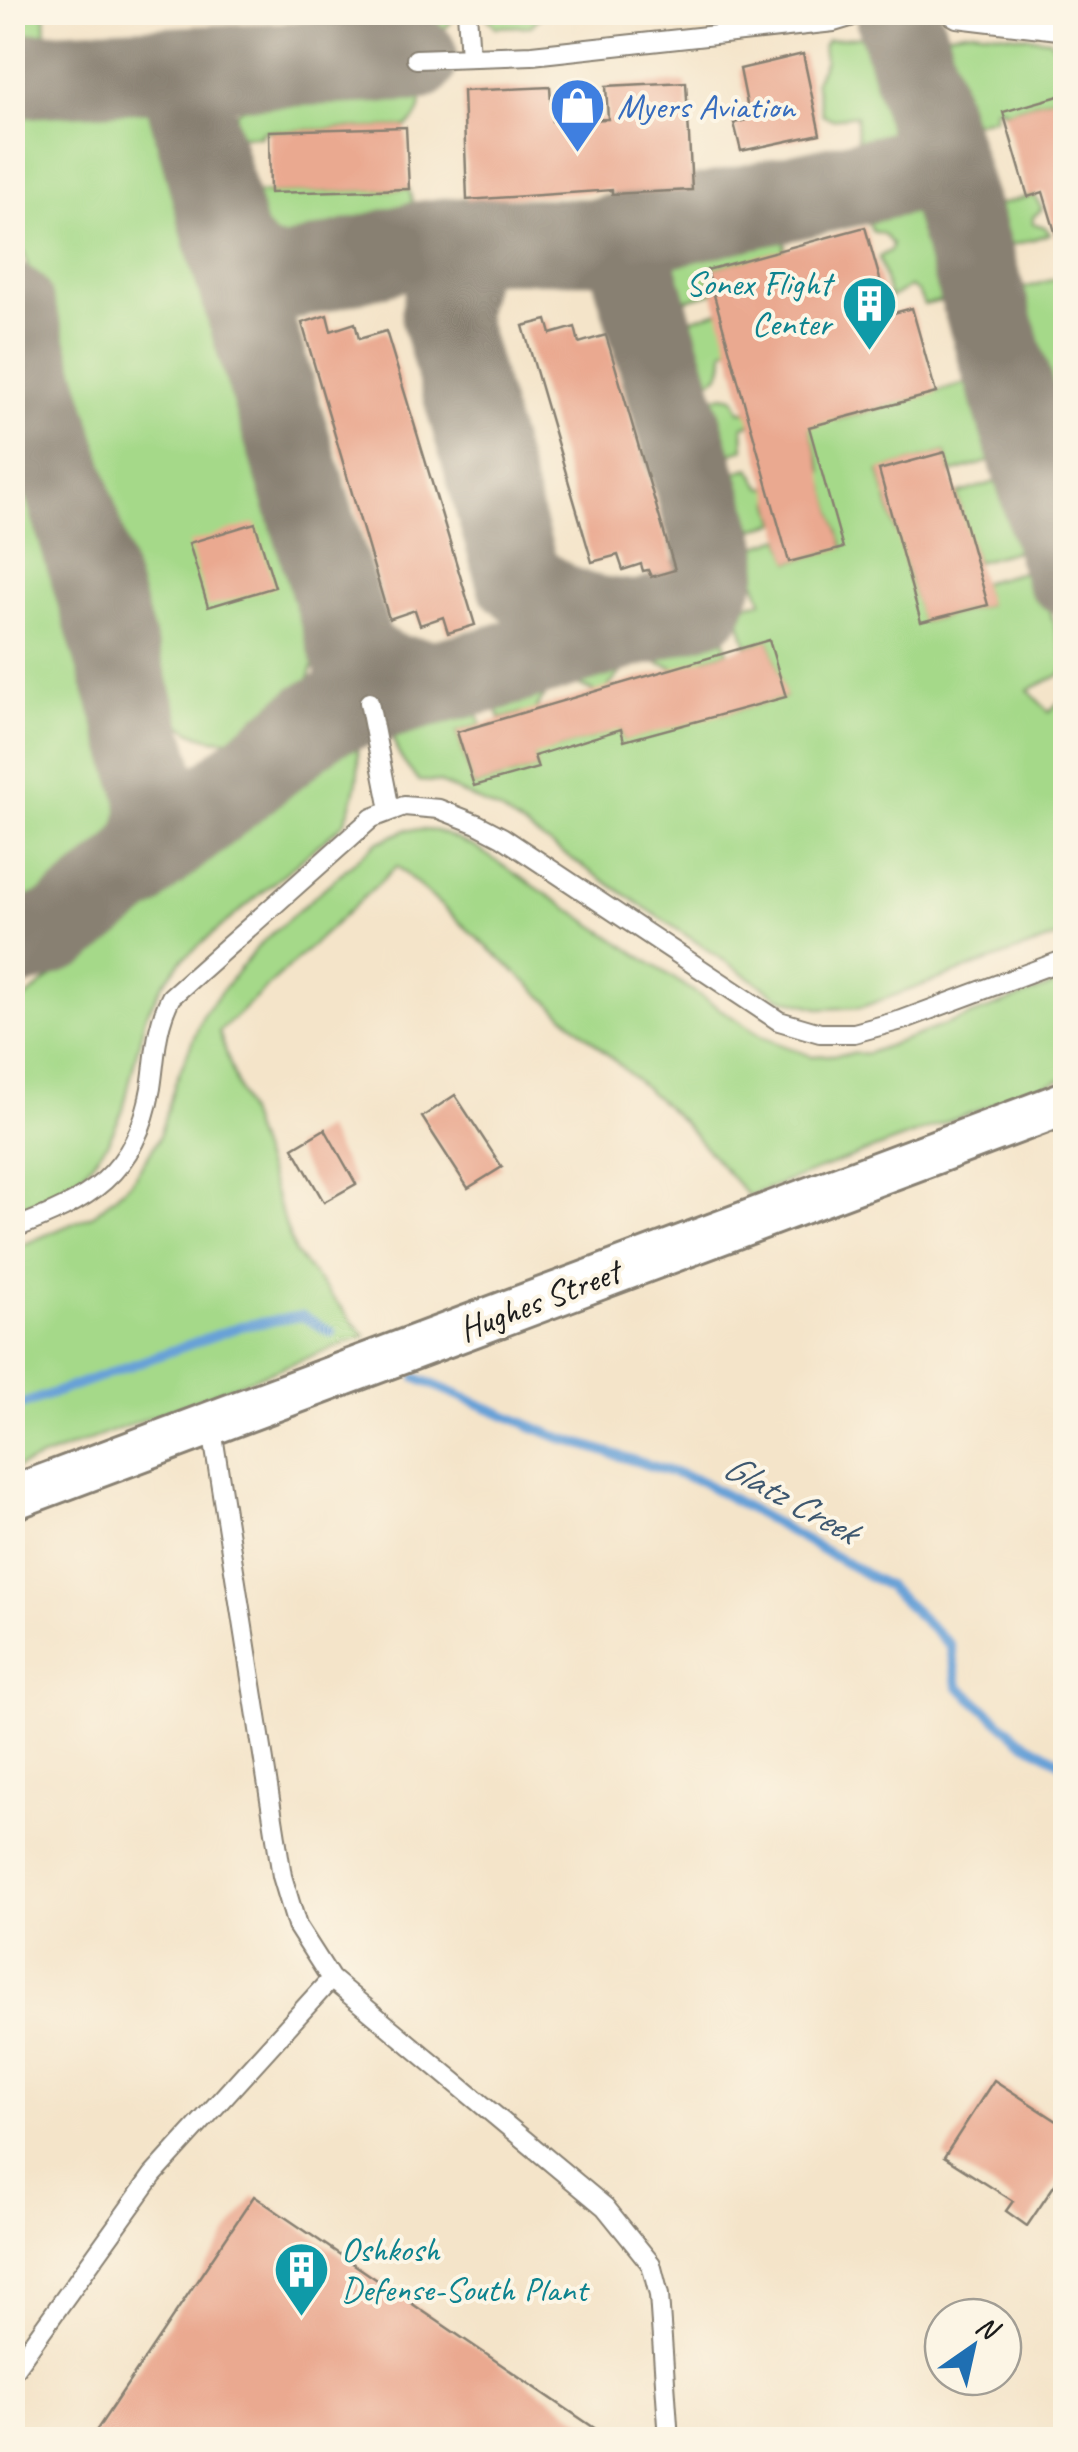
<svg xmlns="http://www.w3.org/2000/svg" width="1078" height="2452" font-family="Caveat,sans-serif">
<rect width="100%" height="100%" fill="#fcf5e5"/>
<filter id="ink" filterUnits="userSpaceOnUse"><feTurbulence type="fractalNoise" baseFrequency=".01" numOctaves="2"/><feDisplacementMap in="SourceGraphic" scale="20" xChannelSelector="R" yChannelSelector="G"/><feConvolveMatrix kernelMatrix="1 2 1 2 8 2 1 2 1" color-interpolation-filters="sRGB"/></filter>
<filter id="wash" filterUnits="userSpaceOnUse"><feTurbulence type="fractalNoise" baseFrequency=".0048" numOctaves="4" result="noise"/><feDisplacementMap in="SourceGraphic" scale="40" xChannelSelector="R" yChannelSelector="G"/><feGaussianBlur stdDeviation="2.25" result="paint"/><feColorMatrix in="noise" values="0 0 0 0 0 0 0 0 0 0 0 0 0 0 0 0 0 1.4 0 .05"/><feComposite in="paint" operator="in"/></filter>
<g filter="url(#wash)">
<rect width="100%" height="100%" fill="#f4e4c9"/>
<path fill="#a5d989" stroke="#607a52" stroke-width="2.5" d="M12,13H45L46,47L13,49Z
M456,13C448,35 431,32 410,34L402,27V13Z
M483,13H544L531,26L496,27Z
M973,30L1049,39L1055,47L1065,94L1003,112L1002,107L994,109L995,117L958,127L933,46L944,34Z
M865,36L872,37L881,46L908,137C903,156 884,158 867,162C855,150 857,130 856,115L832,119L822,114L815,81L825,61L823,46L827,40Z
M385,83H420C422,102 423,116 406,127L269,131L261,132V136H227L237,112L263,93Z
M120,96C152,100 165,114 181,139L322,620C319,645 313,674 301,696C295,707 281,714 271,722C229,753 186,742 158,699L13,217V128C42,94 78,97 120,96Z
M905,188L920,194L931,209L956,297L924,305L918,292L910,287L890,298L879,257L891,250L892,244L883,234L872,231C870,220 860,213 855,197Z
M409,189L416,214L413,219L284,254C256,253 245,221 236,199L241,194L252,193Z
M1034,195L1042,209L1033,217V223L1045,227L1050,234L995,251L982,209Z
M776,214L785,245L783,251L707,270L713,293L671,304L658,256L669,236Z
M1065,276H1066L1065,480L1010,292Z
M719,311L793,329L724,350C724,377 720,378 694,385L676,324Z
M981,379L1005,457L951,473L945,452L879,471L896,532L962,515L957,494L1011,477L1031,547L976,562L969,541L904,559L922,622L987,605L981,583L1037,568L1065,661L1062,674L1028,690L1049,712L1065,696V934L862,1007L822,1009L779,997L500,811L438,782L419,781C397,757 387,740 397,708L470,687L481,725L457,732L474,786L537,768L521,713L500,719L489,681L544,662L552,686L536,708L549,751L606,733L593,691L568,681L562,658L621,641L628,664L609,686L624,740L689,722L672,667L645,659L637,636L716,613L728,652L705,659L721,714L785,697L769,641L747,646L736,607L762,601L745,550L782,538L790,562L843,547L824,484L771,500L777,523L737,533L721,476L750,468L761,487L768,488L822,471L803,409L743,426L744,449L717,458L700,401L724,395L734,397L740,411H747L827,390L837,420Z
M13,391L123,763C129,788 136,824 120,848C115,856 104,862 96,869C71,890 48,908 12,905Z
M353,723C362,761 360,787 344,823L183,959L162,985L145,1017L123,1110L108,1142L83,1173L54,1195L13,1211V1009Z
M408,829L437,831L475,847L764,1038L811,1056L868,1053L1065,981V1078L748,1196L682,1121L397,866L219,1032L295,1253L365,1336L13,1469V1249L95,1214L131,1182L158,1140L176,1081L204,1013L260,944L376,843Z"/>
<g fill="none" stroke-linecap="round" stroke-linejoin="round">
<path stroke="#68a1d7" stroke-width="10" d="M417,1378L555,1436L700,1481L887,1586L950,1645L958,1686L1021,1740L1066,1765
M12,1408L241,1326L302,1316L331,1332"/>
<path stroke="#888072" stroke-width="85" d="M897,12L1066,572
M180,69L228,245L353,653L378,671L399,678L438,682L491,669L703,603L716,567V550L629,254L618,246L595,241L447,240L417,244L289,278C260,279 245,266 228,245
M12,76L416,59
M475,239L465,245L457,258L443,315L518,578C560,614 589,620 643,623
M595,241L901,173C923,166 926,156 933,134
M12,306L157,789C164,825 155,846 131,873
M12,947L60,929L315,722L334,712L438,682"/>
</g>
<g id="blocks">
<path fill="#eaa990" d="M803,54L820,134L741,151L734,123L750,119L740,69Z
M686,82L692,190L612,194V190L467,200L463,91L550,87L552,121L608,119L606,86Z
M1066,94V244L1059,245L1043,192L1028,197L1003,112Z
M406,127L409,189L270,193L269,131Z
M865,227L890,314L912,308L936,393L809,427L843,548L789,562L707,270Z
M327,315L331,331L355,323L359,339L386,331L475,625L448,633L443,617L420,625L415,610L389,619L302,323Z
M547,320L551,334L575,327L579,343L606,335L675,570L651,577L648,570L643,571L641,564L623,570L618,555L592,562L523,326Z
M945,452L988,605L921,622L879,470Z
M255,523L275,587L208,607L189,543Z
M769,640L786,697L624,741L621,729L534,756L538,768L474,786L457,732Z
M455,1095L502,1167L468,1188L422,1117Z
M325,1129L356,1184L324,1202L293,1148Z
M994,2080L1066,2127V2168L1027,2226L1006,2211L1013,2201L944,2157Z
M254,2196L612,2440H90Z"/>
</g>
</g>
<g filter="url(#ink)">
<use href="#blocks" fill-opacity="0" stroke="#888072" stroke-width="2.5"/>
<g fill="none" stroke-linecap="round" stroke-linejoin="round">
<defs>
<path id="service" d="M467,12L470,57
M946,12L957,18L1066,31
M416,59L532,55L834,22L867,12
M369,702L390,810
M12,1229C88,1201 136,1175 151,1088C156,1055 155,1028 171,997L372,818L404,806L439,809L477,824L502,837L779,1021L820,1033H854L902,1020L1066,959
M331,1979L605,2207L651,2264L659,2295L669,2440
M12,2372L153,2175L331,1979L297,1926L282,1876L211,1423"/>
<path id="tertiary" d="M12,1498L1066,1103"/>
</defs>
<use href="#service" stroke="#888072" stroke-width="22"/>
<use href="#tertiary" stroke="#888072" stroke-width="48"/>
<use href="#service" stroke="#fff" stroke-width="18"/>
<use href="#tertiary" stroke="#fff" stroke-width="42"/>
</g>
</g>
<defs>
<symbol id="shop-pin" viewBox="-11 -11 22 30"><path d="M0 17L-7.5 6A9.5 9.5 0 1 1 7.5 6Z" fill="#3f7fe0" stroke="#fcf5e5"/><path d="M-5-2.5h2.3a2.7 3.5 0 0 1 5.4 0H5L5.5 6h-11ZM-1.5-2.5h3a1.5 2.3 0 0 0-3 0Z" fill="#fff"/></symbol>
<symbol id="building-pin" viewBox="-11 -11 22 30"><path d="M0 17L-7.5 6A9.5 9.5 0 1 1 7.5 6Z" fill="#0f9aa8" stroke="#fcf5e5"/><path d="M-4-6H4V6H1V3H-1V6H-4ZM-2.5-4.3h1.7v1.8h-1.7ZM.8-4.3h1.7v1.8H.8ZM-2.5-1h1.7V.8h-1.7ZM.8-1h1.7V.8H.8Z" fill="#fff"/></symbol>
</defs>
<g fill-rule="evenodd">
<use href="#shop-pin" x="546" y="74" width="63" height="86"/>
<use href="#building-pin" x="838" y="272" width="63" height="86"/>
<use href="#building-pin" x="270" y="2238" width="63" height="86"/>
</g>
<g text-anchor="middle" stroke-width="8" stroke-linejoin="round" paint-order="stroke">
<g font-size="35" fill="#366cbe" stroke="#fcf5e5" text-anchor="start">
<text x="617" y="118">Myers Aviation</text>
</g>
<g font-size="35" fill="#0d838f" stroke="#fcf5e5" text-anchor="end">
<text x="831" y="295">Sonex Flight<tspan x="831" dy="40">Center</tspan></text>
<text x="341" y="2261" text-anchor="start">Oshkosh<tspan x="341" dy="40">Defense-South Plant</tspan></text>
</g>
<g font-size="35" fill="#1c1c1c" stroke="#fcf5e5">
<text transform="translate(539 1300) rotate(-21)" y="12">Hughes Street</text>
</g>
<g font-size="38" font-style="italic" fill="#3e5870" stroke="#fcf5e5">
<text transform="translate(791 1498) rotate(29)" y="13">Glatz Creek</text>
</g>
</g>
<rect width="1078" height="2452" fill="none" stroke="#fcf5e5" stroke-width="50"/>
<g transform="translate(973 2347) rotate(34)"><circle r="48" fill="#fcf5e5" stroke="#a29e95" stroke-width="2.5"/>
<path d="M0-8L18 38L0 25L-18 38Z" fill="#1f6fb2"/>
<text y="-15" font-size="28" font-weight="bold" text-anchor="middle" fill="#1c1c1c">N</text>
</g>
</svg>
